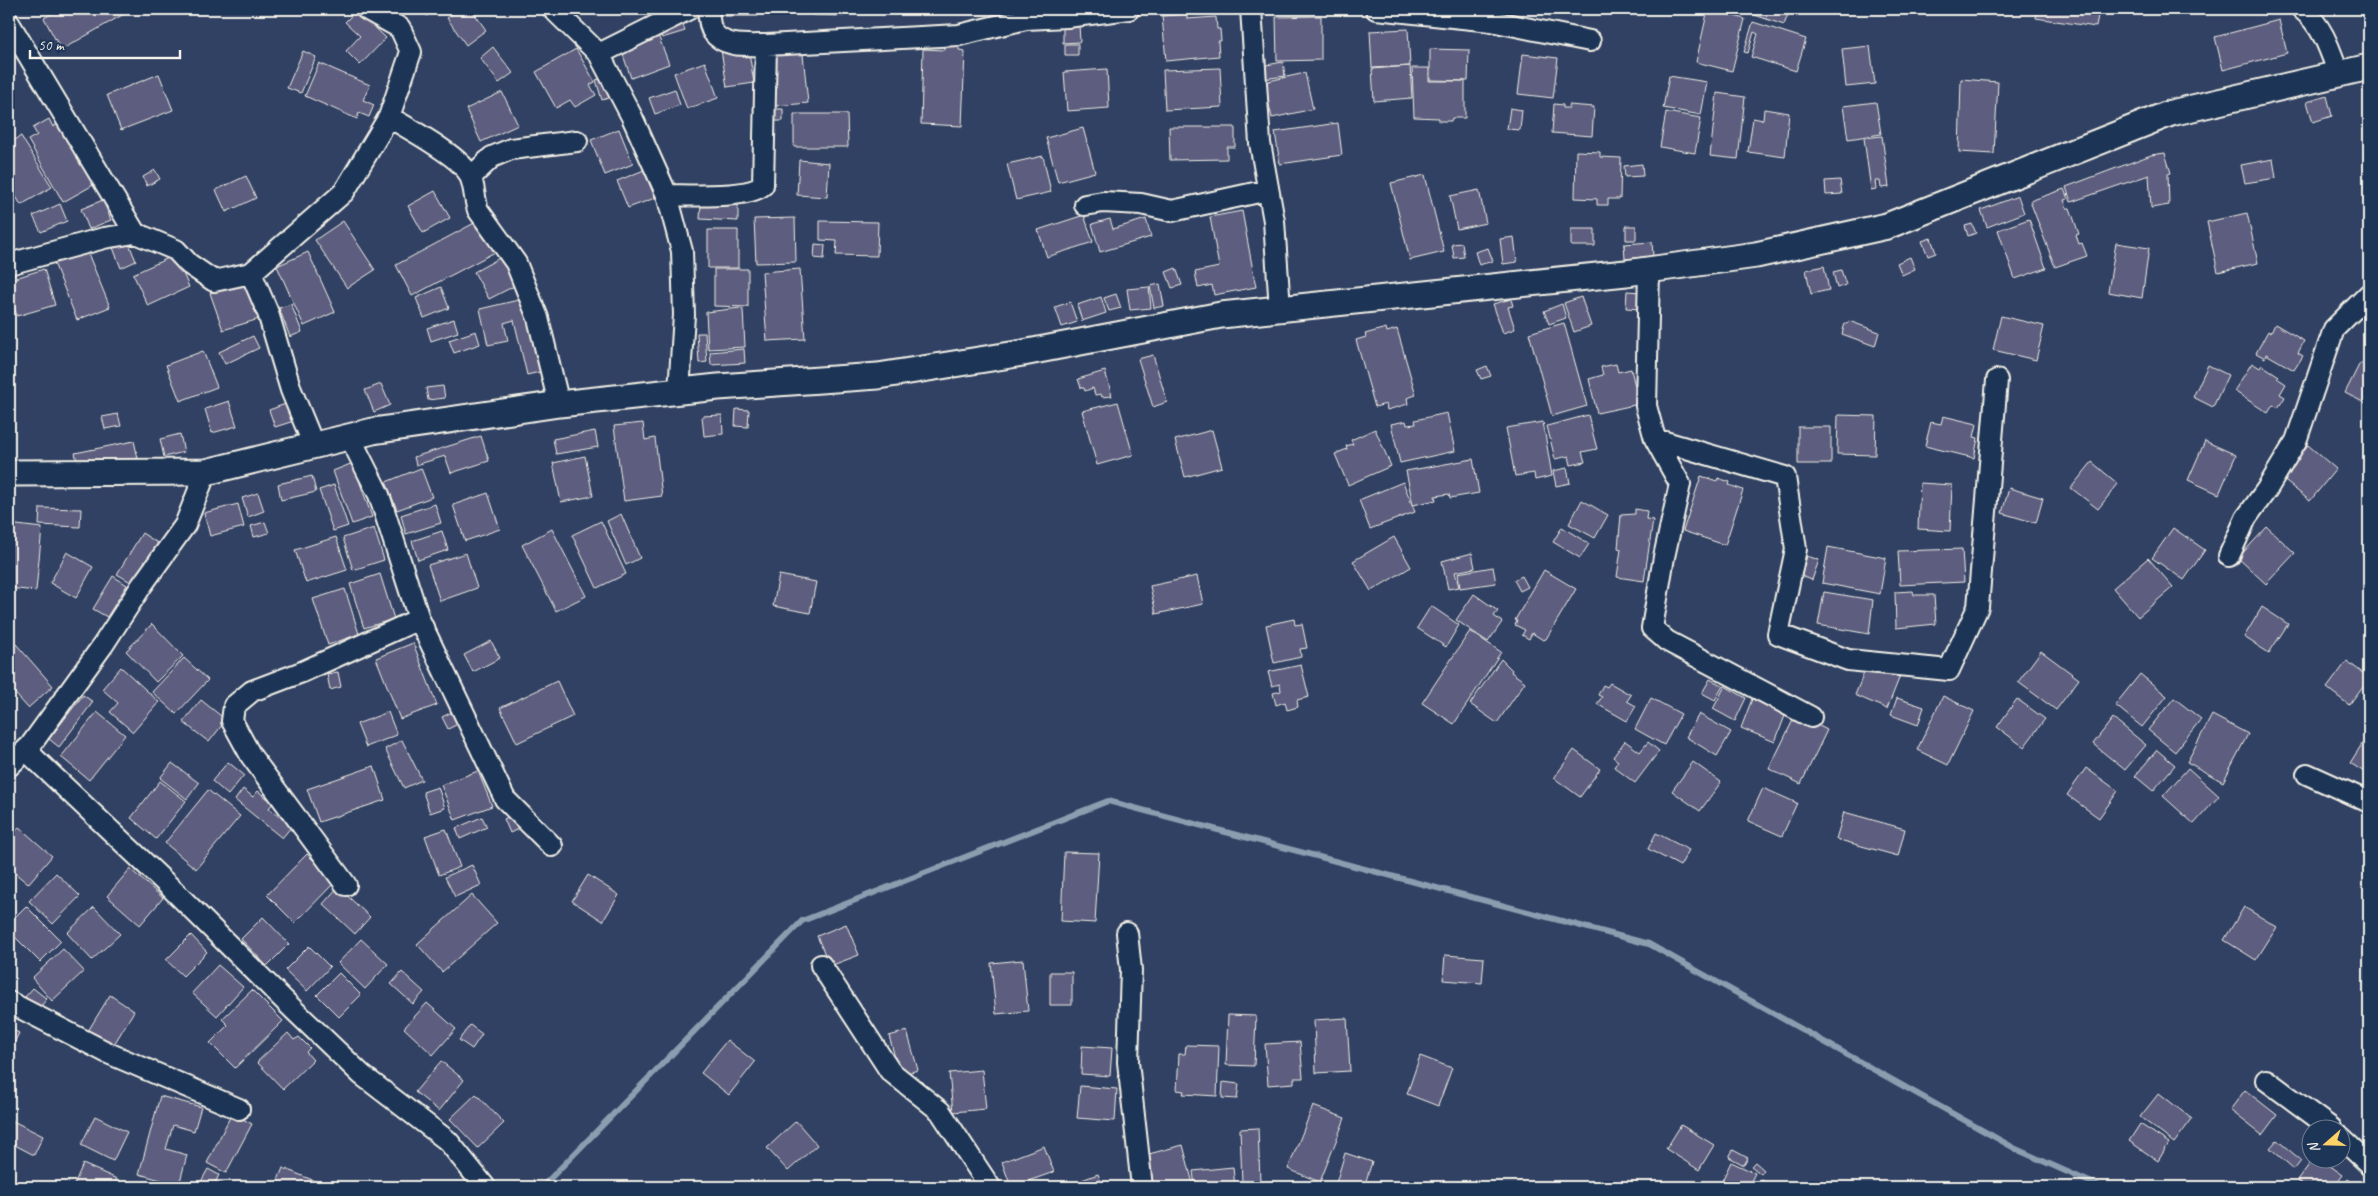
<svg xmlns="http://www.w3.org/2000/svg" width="2378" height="1196" font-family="Caveat,sans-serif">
<rect width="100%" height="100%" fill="#304163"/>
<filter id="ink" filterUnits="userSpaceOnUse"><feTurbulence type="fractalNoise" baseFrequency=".02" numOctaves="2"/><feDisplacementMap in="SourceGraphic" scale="10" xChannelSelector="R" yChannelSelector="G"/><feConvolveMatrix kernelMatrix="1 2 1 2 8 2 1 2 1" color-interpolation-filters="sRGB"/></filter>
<g filter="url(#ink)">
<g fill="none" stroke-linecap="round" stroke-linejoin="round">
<path stroke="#8a9eb0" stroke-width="6" d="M542,1187L802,921L1108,801L1649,944L2016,1149L2101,1187"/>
</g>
<path fill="#5d5d7f" stroke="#f4f1e8" d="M60,9H122L124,14L61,50L44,18Z
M420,9H435L427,16Z
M459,9H480L474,13L486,30L466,45L447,18Z
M725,9H758V16H725Z
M813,9H844V16L813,15Z
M1517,9H1556L1555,16Z
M1708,9L1745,19L1732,71L1696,62Z
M1747,9H1790L1784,25L1746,12Z
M2037,9H2099L2096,27L2036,18Z
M357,10L386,38L360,65L346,51L360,36L345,22Z
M1187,14V19L1216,17L1217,29H1220L1221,41H1218L1219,56L1166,61L1162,16Z
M1321,16V60L1277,61L1276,17Z
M681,18L685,31L662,38L658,26Z
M2279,20L2287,53L2223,70L2215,37Z
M1753,22L1806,39L1796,71L1751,57L1758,34L1754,32L1748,53L1744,52Z
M1079,24L1080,42L1063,43V25Z
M1408,29L1410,66L1372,68L1370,31Z
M658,35L669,64L631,78L621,49Z
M945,42H959V50L965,51L962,126L921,124L923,49L945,50Z
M1065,44H1078V55H1065Z
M802,45L808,103L775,106L769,48Z
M748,46L754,83L727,87L721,50Z
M1870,46L1875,84L1846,87L1842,49Z
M493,47L513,73L499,83L480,58Z
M576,49L595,82L590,85L596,95L575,107L570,100L556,108L536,72Z
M1430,49L1469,50L1468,81L1430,80Z
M303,51L316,57L301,93L287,88Z
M1523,54L1558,58L1553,98L1518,94Z
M705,62L718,98L687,109L674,73Z
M1283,62L1285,76L1263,79L1261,66Z
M319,63L370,85L363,100L374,105L369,117L359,113L357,119L305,96Z
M1410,66L1412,98L1374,101L1372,69Z
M1220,68L1222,107L1165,110L1163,70Z
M1412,68H1429V81H1465V118H1452L1451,121H1439V118L1414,117Z
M1107,69L1109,108L1067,111L1064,72Z
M1305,73L1313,109L1272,118L1264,82Z
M159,74L173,110L121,130L107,95Z
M1669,76L1707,82L1701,115L1663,108Z
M606,77L612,97L602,100L596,80Z
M1961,79L1998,82L1994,154L1959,152Z
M675,89L680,105L655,114L649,98Z
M502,92L518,125L481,142L466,109Z
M1717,93L1745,97L1738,159L1710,156Z
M2327,96L2332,116L2313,122L2307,102Z
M1876,102L1881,134L1848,139L1843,106Z
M1554,104L1563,105V108H1569V105L1594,107L1592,136L1552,133Z
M1510,108L1522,110L1520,130L1507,129Z
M768,109H783V121H768Z
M1764,109L1789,113L1785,157L1748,152L1753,118L1763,120Z
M1666,112L1701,118L1695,153L1660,147Z
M794,114H847L848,147H794Z
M49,119L53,127L63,121L97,183L63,202L28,140L37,135L33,128Z
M1338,123L1342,155L1280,164L1275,132Z
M1169,127H1235V147H1227V159L1170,160Z
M1083,128L1095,172L1058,182L1046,138Z
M619,129L633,164L605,175L591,140Z
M21,136L52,187L21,205L9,185V144Z
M1882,136L1889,187L1881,188L1880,181H1875L1876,189L1871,190L1864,138Z
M1576,151L1600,152V157L1621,158L1620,199H1608V205H1597V199L1575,198Z
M2165,153L2171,173L2168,174L2169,205L2151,208L2149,175L2071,202L2066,187L2151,155Z
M1043,156L1051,192L1016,200L1007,164Z
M2273,159L2276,178L2245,183L2241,165Z
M799,160L829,163L827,197L797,195Z
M1642,164L1643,176L1625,177L1624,166Z
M155,170L160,179L147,186L143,177Z
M644,170L655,198L628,208L617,181Z
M1425,175L1444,252L1410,260L1391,183Z
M246,176L256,198L226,212L216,190Z
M1840,180L1842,194L1826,195L1825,181Z
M2064,189L2068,199L2064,200L2067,208H2070L2079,234L2076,235L2079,244L2082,243L2087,256L2055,267L2030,201Z
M1479,190L1486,223L1457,229L1450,196Z
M435,191L450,218L423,233L408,206Z
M2018,196L2024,213L1987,227L1981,210Z
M103,200L111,220L89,229L81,209Z
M701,203L738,205V221L700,219Z
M60,204L67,221L41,232L33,216Z
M1242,211L1256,287L1214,295L1212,285L1198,288L1195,272L1219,267L1210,217Z
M2247,213L2258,263L2218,272L2207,222Z
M1084,215L1093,242L1047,257L1038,230Z
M795,218L796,262L756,263L754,219Z
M1110,219L1113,229L1146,219L1151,237L1100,252L1092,224Z
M2029,219L2046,268L2015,279L1998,230Z
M480,220L497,251L412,296L396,265Z
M343,221L375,270L347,288L315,240Z
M820,221L878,222L877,256L836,255L837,241L820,240Z
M1972,224L1976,233L1968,236L1965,226Z
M1626,226H1636V240H1626Z
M1571,229H1595V246H1571Z
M708,230H738V268H708Z
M1514,237L1517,262L1503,264L1500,239Z
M1931,238L1936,253L1928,256L1922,241Z
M127,239L136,261L121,268L112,245Z
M1652,242L1653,256L1625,259L1624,244Z
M1462,243L1464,257L1454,258L1452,244Z
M2116,243L2149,248L2142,298L2108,292Z
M815,244L825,245L824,259L814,258Z
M1488,248L1493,261L1479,265L1475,252Z
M87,251L110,307L77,320L54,263Z
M308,252L335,312L304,326L277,266Z
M175,255L189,287L148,306L133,274Z
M505,255L520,283L489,299L474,272Z
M1910,257L1915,269L1902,275L1897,263Z
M1824,266L1829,290L1811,294L1806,270Z
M1176,268L1182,285L1172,288L1166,272Z
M44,269L55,305L17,316L9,289V280Z
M714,269H748V307L714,306Z
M800,269L805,339L767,341L762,272Z
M1841,270L1846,285L1837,288L1833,272Z
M246,281L259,319L223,330L210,293Z
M1160,284L1164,306L1154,308L1150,286Z
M441,287L449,308L424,318L416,298Z
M1149,287L1151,308L1130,310L1127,289Z
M1627,291L1642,292L1641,309L1626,308Z
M1116,294L1121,308L1109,311L1104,298Z
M1101,297L1106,313L1082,321L1077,305Z
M1581,297L1591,326L1574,332L1564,303Z
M527,298L544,371L527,375L514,320L504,323L508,341L488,345L480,309Z
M1511,299L1513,306L1508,307L1515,329L1503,333L1493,304Z
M1070,302L1077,322L1062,327L1055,307Z
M291,304L302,332L290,337L279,308Z
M1562,304L1566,318L1549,324L1544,311Z
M740,308L743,310L745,347L708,349L706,312Z
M2001,316L2044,326L2036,360L1993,350Z
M454,319L458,332L431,341L427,328Z
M1849,321L1879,332L1875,346L1842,334L1845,323L1847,324Z
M1564,323L1587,406L1552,416L1529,333Z
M2275,324L2304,341L2298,353L2303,356L2294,370L2266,354L2265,358L2256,353L2268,331L2271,333Z
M1386,328L1387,332L1397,329L1416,395L1407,398L1408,404L1387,410L1386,404L1375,407L1356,340L1366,337L1365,334Z
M476,331L480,344L454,353L449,340Z
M697,333H705L707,362L699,363Z
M253,336L259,348L225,364L219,352Z
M744,349L745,363L711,365L710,352Z
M203,351L217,387L180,401L166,365Z
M1153,355L1167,402L1153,407L1138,359Z
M2252,363L2260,368L2262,365L2279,376L2277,378L2286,384L2280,394L2285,397L2278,408L2273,405L2268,413L2234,391Z
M2360,363L2369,368V405L2345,393Z
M1616,364L1618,372L1631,369L1639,404L1597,413L1589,379L1603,375L1601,367Z
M2208,365L2228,375L2213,407L2193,397Z
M1487,366L1491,376L1481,379L1477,370Z
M1105,371L1112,396L1102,397L1101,394L1095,395L1093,388L1085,391L1084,388H1081L1078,379Z
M381,384L390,405L374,412L365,390Z
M443,386L445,398L428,400L426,388Z
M229,401L237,426L212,433L205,409Z
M291,402L297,420L275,427L269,410Z
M1118,402L1133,455L1097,465L1082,411Z
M736,409L749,410L748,427L735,426Z
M1447,413L1455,451L1400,463L1391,424L1406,421L1407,425L1416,424L1415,420Z
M118,414L121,426L105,429L102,417Z
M722,415L723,434L704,436L702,416Z
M1588,415L1597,449L1582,452L1585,462L1571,465L1569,456L1555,459L1547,426Z
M1838,415L1876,416L1875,455L1837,454Z
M1943,416L1977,424L1974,437L1978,438L1974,458L1925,446L1931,422L1941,424Z
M1543,422L1552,476L1535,480L1534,473L1515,476L1506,428Z
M643,423L645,440L655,438L662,496L624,501L614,426Z
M1798,427H1831V464H1798Z
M1375,429L1391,466L1348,485L1335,454L1347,449L1346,446L1353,444L1351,440Z
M1212,430L1222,467L1185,477L1175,440Z
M595,431L598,447L556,454L553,439Z
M180,434L184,452L164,457L160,439Z
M481,436L489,461L451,473L445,456L416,465L414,457Z
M134,441L138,458L79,470L75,453Z
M2205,441L2236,455L2219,494L2188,480Z
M2308,445L2336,469L2310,501L2281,478Z
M585,456L593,496L561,502L553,463Z
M1473,459L1479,493L1450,498L1449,494L1435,496L1436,500L1413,505L1406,471Z
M2092,462L2118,484L2098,509L2071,488Z
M353,463L372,517L352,524L333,471Z
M421,468L432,497L397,510L386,482Z
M1567,468L1570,483L1556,486L1553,471Z
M312,476L316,492L281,500L278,484Z
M1701,476L1717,481L1718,478L1730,482L1729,485L1743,490L1725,545L1683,531Z
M1403,482L1415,512L1370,529L1359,500Z
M1920,483L1952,485L1950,531L1918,529Z
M334,485L348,526L333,531L319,490Z
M2009,488L2043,498L2036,523L2002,513Z
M258,493L264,511L248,517L242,498Z
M488,493L500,529L465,541L453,505Z
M1582,500L1608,515L1595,538L1569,524Z
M238,504L244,527L210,536L204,513Z
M435,504L441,523L406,534L401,515Z
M40,508L81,509L80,527L39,525Z
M1635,509L1647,511L1646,519L1653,520L1644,581L1617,577L1621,549L1618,548L1621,515L1635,514Z
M621,514L640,558L626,565L607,521Z
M601,521L626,574L597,588L572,535Z
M265,522L269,533L254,537L251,526Z
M9,524L42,528L36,591L9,588Z
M1562,527L1589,544L1580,558L1553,542Z
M2267,527L2295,553L2266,584L2238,558Z
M374,528L384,560L353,570L343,538Z
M2173,528L2205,550L2184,580L2152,558Z
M552,529L586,596L556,611L522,545Z
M442,531L448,550L418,560L412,541Z
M142,533L159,544L134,584L117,574Z
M336,537L347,570L306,583L295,550Z
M1394,537L1411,567L1371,591L1353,561Z
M1828,547L1886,558L1880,594L1822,583Z
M1962,549L1964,582L1900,585L1898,551Z
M67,552L93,567L76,598L50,583Z
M466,553L477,588L440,601L428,565Z
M1472,553L1475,568L1455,572L1459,587L1448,589L1442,561Z
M1807,556L1819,560L1812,580L1801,576Z
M2148,558L2173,587L2138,617L2113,588Z
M1493,567L1496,583L1460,588L1458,573Z
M1544,570L1576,589L1546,639L1543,640L1532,633L1529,639L1522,635L1525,630L1515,625L1517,621L1515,620Z
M380,574L394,619L364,628L350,584Z
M779,575L816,582L810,613L773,606Z
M113,576L127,585L107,617L93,609Z
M1197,576L1203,604L1156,614L1150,586Z
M1522,576L1528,587L1520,591L1514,580Z
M345,589L359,634L328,645L313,599Z
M1913,591L1914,595H1934L1936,624L1896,628L1895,592Z
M1824,592L1873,600L1869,634L1818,625Z
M1474,594L1498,611L1494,616L1502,622L1488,642L1456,620Z
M1431,606L1459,625L1446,647L1417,628Z
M2262,607L2288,624L2269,653L2244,637Z
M1294,619L1295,625L1302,624L1307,648L1300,649L1301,657L1274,663L1266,625Z
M152,624L183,656L156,682L126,651Z
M1470,631L1501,652L1454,724L1422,703Z
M491,641L500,658L473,672L464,655Z
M413,643L437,705L400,719L376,658Z
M16,644L53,686L28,708L9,687V651Z
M2041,651L2079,679L2056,710L2018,682Z
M184,658L208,680L176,714L152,692Z
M1501,659L1512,670L1511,672L1525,682L1497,723L1470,704Z
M2347,661L2369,678L2349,705L2327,688Z
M1868,663L1900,676L1887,709L1855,695Z
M1301,665L1309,697L1297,700L1298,707L1287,710L1285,702L1276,705L1273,693L1281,691L1280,684L1272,686L1268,672Z
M121,667L159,702L133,732L110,712L118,703L102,689Z
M338,672L341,687L330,690L327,674Z
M2140,674L2167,696L2142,727L2115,705Z
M1710,679L1723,686L1715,700L1702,693Z
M557,681L573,716L517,743L500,708Z
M1610,683L1631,695L1627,701L1636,706L1627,721L1597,704L1602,697L1598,695L1603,685L1607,687Z
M1725,686L1746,698L1735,721L1713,709Z
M83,695L93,702L59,747L49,739Z
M1943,696L1974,711L1948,765L1917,750Z
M1651,698L1681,714L1664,745L1635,729Z
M1897,698L1924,707L1918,725L1891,715Z
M2174,698L2201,719L2175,752L2148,730Z
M1752,699L1786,713L1775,742L1741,728Z
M2017,699L2045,719L2024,747L1997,727Z
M201,700L226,720L209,742L183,722Z
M458,709L464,721L448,729L442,717Z
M97,712L125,735L89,780L61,757Z
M388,712L397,735L366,747L357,724Z
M1699,714L1731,732L1717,756L1686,737Z
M1796,714L1827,730L1801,784L1769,769Z
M2212,715L2248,734L2223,782L2187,762Z
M2113,718L2146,745L2125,770L2093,744Z
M2369,733V775L2350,763Z
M402,740L422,780L404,788L385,749Z
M1625,741L1640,752L1648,742L1659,751L1635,783L1614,767L1618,761L1613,757Z
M1574,750L1600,769L1580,797L1554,778Z
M2157,750L2175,765L2153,791L2135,776Z
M228,762L244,775L228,795L212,781Z
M1693,762L1721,782L1700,811L1672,791Z
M172,763L199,783L187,799L160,778Z
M374,766L385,800L319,822L307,789Z
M2086,768L2118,791L2099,818L2067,795Z
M2188,768L2219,796L2194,824L2163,796Z
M478,771L492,806L455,820L441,785Z
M160,781L186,801L156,839L131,818Z
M438,787L445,808L430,813L423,792Z
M1763,788L1797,803L1782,836L1748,821Z
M243,789L253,797L258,791L273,803L269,808L292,826L282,838L235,800Z
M208,790L240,816L196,869L165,843Z
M1844,812L1905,829L1898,856L1836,839Z
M514,814L520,828L510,833L504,819Z
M482,817L487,827L460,839L456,828Z
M19,827L52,856L28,884L9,868V840Z
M446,829L460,867L439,875L425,836Z
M1656,833L1689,850L1680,866L1648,849Z
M1064,852L1099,853L1095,923L1061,921Z
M307,854L335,882L295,923L267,895Z
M472,865L481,885L455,897L445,877Z
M130,869L163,898L140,925L107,896Z
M56,873L80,896L53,924L29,901Z
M588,875L619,895L603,921L572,901Z
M338,887L370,917L355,934L323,904Z
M472,895L497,923L442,972L417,944Z
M26,906L61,941L40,962L9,931V923Z
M94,907L120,934L92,960L67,933Z
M2244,907L2277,927L2256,960L2224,940Z
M263,917L289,944L267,966L241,939Z
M846,924L859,955L830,966L817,936Z
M191,935L207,952L183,976L166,960Z
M361,939L388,964L365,989L338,963Z
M309,946L330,967L307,991L285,970Z
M63,949L84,971L52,1001L32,978Z
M1445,955L1484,958L1482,983L1443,980Z
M1023,960L1028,1011L996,1014L991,963Z
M218,965L243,987L217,1016L192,993Z
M402,972L424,992L413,1004L391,984Z
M1050,972H1072V1005H1050Z
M339,973L361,995L339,1017L317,995Z
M33,988L47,999L39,1008L25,997Z
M252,990L283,1021L235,1068L210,1043L228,1025L222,1019Z
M110,995L134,1011L110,1051L85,1036Z
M427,1003L456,1029L433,1055L404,1028Z
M1228,1015L1256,1016L1254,1066L1226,1065Z
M1347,1018L1350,1071L1316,1073L1314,1020Z
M470,1025L482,1034L472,1049L459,1040Z
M9,1028L19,1033L9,1053Z
M907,1031L918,1070L900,1075L889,1036Z
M288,1033L294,1040L299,1037L310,1048L306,1052L313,1060L283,1089L257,1062Z
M727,1040L755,1062L729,1095L701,1073Z
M1300,1042L1303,1078H1294V1083L1268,1085L1265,1044Z
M1186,1045L1219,1046L1217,1096L1183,1094L1184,1091L1177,1090L1179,1054H1185Z
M1082,1046L1112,1048L1110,1076L1081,1074Z
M1420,1056L1452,1068L1438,1106L1407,1094Z
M441,1061L464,1080L439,1111L415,1092Z
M982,1070L986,1109L953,1112L949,1073Z
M1223,1082L1239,1084L1237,1099L1222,1098Z
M1080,1086L1117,1089L1115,1121L1077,1118Z
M2245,1090L2277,1115L2262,1135L2230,1110Z
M2159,1093L2192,1119L2174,1143L2140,1117Z
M476,1094L504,1123L478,1148L450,1119Z
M160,1096L201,1107L194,1131L173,1125L166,1149L187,1155L179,1185L139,1174Z
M1313,1106L1345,1118L1320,1182L1288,1169Z
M232,1113L252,1124L226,1173L207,1163Z
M95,1116L127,1132L113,1161L81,1145Z
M9,1119L43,1136L34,1155L9,1142Z
M796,1121L817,1145L788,1171L767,1148Z
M2140,1124L2169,1143L2158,1161L2129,1141Z
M1681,1125L1714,1145L1699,1170L1666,1149Z
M1258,1128L1260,1182L1242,1183L1240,1129Z
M2277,1140L2301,1160L2294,1169L2270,1148Z
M1183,1145L1193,1184L1181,1187H1153L1145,1155Z
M1044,1146L1054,1172L1011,1187L1002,1162Z
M1733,1150L1748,1158L1744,1165L1729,1157Z
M1345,1153L1372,1162L1364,1187H1351L1336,1183Z
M2314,1158H2319L2343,1175L2334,1187H2306L2297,1181Z
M1731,1162L1755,1173L1748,1187H1719Z
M1755,1162L1764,1170L1761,1174L1751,1166Z
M83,1164L117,1179L113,1187H73Z
M1233,1167L1235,1187H1195L1193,1171Z
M283,1168L327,1186V1187H275Z
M208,1169L219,1175L213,1187H198Z
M1098,1174L1103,1187H1072L1071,1184Z
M2348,1179L2359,1187H2341Z
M1761,1180L1777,1187H1758Z
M135,1181L146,1187H132Z
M219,1182L233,1187H217Z"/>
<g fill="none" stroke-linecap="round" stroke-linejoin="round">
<defs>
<path id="minor" d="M553,9L599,54L632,117L667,195L682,251L684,315L679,391
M708,9C709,16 709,27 713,32C724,48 749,45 766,45L959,35L1026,19L1067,17L1129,9
M1251,9L1260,143L1274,221L1280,309
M1376,9L1491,21L1590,41
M2302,9C2323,26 2330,50 2339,75
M9,23L135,233
M599,54L689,9
M389,117C408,128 463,158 470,176C475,187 474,199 478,210L516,263L538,318L559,404
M471,177L492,157L511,149L577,141
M667,195C689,195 748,199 763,185L766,45
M1085,205L1103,202L1141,204L1172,211L1268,190
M9,264L104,238L135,233L176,250L189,264L214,281L251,273L268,313L291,390L314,446
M1649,270L1646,406L1655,439L1680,484L1664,557L1652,628L1667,641L1811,717
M251,273L344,192L389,117L411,52L400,28L366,9
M350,437L379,495L419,619L505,799L552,846
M1655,439L1785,477L1796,549L1778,634L1848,660L1949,670L1978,607L1997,380
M206,472L185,525L142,585L103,645L30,746L32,756L171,888L296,1012L362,1075L448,1141L485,1187
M2229,556L2246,518L2267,489L2296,441L2334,329L2369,294
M9,766L30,746
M2307,774L2369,802
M346,885L251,756L232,721L234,706L252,691L302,672L419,619
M1127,933L1131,970L1128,1062L1142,1187
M821,965L890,1071L940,1111L990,1187
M9,1002L108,1053L239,1109
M2266,1080L2331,1128
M2340,1137L2369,1164"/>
<path id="tertiary" d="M9,473L206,472L373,431L559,404L718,387L878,376L1023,353L1221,315L1626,273L1756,255L1887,226L2171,113L2369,67"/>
</defs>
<use href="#minor" stroke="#f4f1e8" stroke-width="24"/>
<use href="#tertiary" stroke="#f4f1e8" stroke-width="29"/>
<use href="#minor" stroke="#1d3557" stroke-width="20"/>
<use href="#tertiary" stroke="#1d3557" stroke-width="25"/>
</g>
</g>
<rect width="2378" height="1196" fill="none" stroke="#1d3557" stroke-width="30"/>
<rect x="15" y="15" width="2348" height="1166" fill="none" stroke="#f4f1e8" stroke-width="2" filter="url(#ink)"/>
<g transform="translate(2326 1144) rotate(250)"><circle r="24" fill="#1d3557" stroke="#738091"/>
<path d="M0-4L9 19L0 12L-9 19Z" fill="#ffd166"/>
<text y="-8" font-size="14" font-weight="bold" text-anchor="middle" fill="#f4f1e8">N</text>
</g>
<path d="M30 50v8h150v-8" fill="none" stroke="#f4f1e8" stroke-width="2.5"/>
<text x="38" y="50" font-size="15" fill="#f4f1e8" stroke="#1d3557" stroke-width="4" paint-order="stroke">50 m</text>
</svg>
